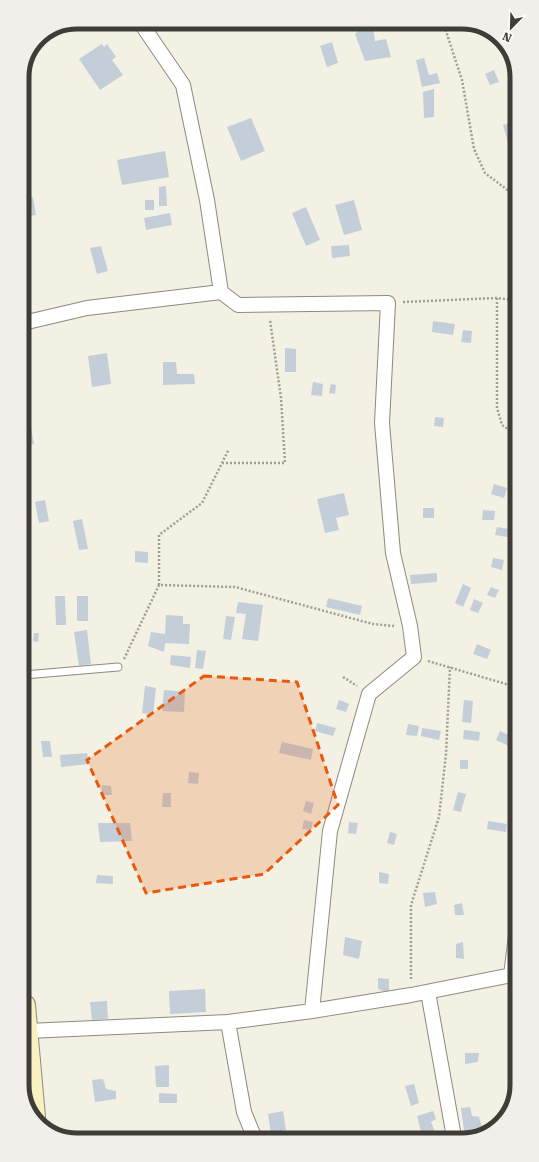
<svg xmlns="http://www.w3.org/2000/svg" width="539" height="1162" font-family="'Roboto Serif',serif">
<rect width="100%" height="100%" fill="#f3f1e3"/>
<path fill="#c3ced8" d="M358,22H383L373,28L375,41L386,39L391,57L365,61L355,34L361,28Z
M332,42L338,63L327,67L320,46Z
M102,44L104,47L107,44L116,57L112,60L123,75L100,90L79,59Z
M424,58L429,75L437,73L440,83L422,87L416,60Z
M494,70L499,82L490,85L485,74Z
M434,89V117L424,118L423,92Z
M251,118L265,151L241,161L227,127Z
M514,122V142L508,143L503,125Z
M165,151L169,177L122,185L117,160Z
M166,186L167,206H159V187Z
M33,197L36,215L23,217L22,199Z
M145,200H154V210H145Z
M354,200L362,230L344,235L335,205Z
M306,207L320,240L306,246L292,213Z
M170,213L172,225L146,230L144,218Z
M349,245L350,256L332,258L331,246Z
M101,246L108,271L97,274L90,248Z
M433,321L455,324L453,335L432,332Z
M463,330L472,331L471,343L461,342Z
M285,348L296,349V372H285Z
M107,353L111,384L92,387L88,356Z
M163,362H176L177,374H194L195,384L163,385Z
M313,382L323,384L322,396L311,395Z
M331,384L336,385L335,394L329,393Z
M28,411L34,444L23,446V412Z
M435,417L444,418L443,427L434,426Z
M494,484L507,488L504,498L491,494Z
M344,493L349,515L336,518L339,530L325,533L317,499Z
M45,500L49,521L39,523L35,502Z
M423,508H434V518H423Z
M483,510L495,511L494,520H482Z
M82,519L88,549L79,550L73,521Z
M497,527L515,530L513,538L495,535Z
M135,551L148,552V563L135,562Z
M493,558L504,560L502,570L491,567Z
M437,573V582L411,584L410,575Z
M463,584L471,588L463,607L455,603Z
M491,587L499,590L495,598L487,595Z
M55,596H65L66,625H56Z
M77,596H88V621H77Z
M328,598L362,606L360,615L326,607Z
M474,599L483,603L478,613L470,610Z
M238,602L263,605L258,641L242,639L246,614L236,613Z
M166,615L183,616V624H190L189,644L165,643L164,652L148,646L151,632L165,634Z
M226,616L235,617L231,640L223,639Z
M87,630L91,664L79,666L74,632Z
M34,633H39L38,642L33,641Z
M510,640L516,641V653L508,652Z
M477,644L491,650L487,659L473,654Z
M197,650L206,651L203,669L195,668Z
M171,655L191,657L190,668L170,665Z
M145,686L156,688L153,715L142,713Z
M164,690L185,692L184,712L162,711Z
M339,700L349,704L346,712L336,709Z
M464,700L473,701L471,723L462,722Z
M317,723L336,728L333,736L315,731Z
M408,724L419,726L417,736L406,735Z
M422,728L441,731L439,740L421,736Z
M464,730L480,732L479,741L463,739Z
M500,731L515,738L511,747L496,740Z
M41,741H50L52,757H43Z
M282,742L313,749L311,760L279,753Z
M87,753L89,764L61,767L60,755Z
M460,760H468V769H460Z
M189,772L199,773L198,784L188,783Z
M102,785L111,786L112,795H101Z
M458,792L466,794L461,812L453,810Z
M163,793H171V807H162Z
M306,801L314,803L311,814L303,811Z
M304,820L313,822L311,830L302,829Z
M488,821L507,824L506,832L487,829Z
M349,822L358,823L356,834L348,833Z
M98,823H130L132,841L100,842Z
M390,832L397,834L394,845L387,843Z
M379,872L389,874L388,884L379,883Z
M97,875L113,876V884L96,883Z
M435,892L437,904L425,907L423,893Z
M462,903L464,915H455L454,905Z
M345,937L362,941L359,959L343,955Z
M463,942L464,959L456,958V944Z
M378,978L389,979V993L378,989Z
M205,989L206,1012L170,1014L169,991Z
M107,1001L108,1019L92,1020L90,1002Z
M465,1053H479L478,1062L465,1064Z
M169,1065V1087H156L155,1066Z
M103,1079L106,1089L116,1091V1099L95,1102L92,1080Z
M414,1084L419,1103L411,1106L405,1086Z
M159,1093L177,1094V1103H159Z
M470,1107L472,1116L479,1117L482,1128L474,1130L475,1137H465L461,1108Z
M283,1111L286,1130L271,1133L268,1114Z
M433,1111L436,1119L431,1122L435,1132L422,1135L417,1116Z"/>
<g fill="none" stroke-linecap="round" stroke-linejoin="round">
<defs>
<path id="lane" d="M24,675L118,667"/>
<path id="street" d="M140,22L183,85L207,200L221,292
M23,323L87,308L221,292L238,305L388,303L382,423L393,553L410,626L414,657L369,694L330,831L312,1011
M511,975L517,928
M428,992L454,1137
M228,1022L244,1112L255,1139
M28,1031L228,1022L312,1011L411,995L517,974"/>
<path id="secondary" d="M25,1005L35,1117"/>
</defs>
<use href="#lane" stroke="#8d8a7e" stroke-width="9"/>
<use href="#street" stroke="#8d8a7e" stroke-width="16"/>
<use href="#secondary" stroke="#8d8a7e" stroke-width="22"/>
<path stroke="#9f9e94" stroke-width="2.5" stroke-dasharray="2 2" stroke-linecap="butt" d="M443,22L462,80L474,149L485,173L514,195
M497,298V408L502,425L515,434
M403,302L497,298L515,300
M222,463H285L281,398L270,320
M159,585V535L202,503L229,449
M124,659L159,585L235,587L373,624L394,626
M428,661L516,687
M343,677L357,686
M411,979V905L439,817L446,754L450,667"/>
<use href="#lane" stroke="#fff" stroke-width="7"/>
<use href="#street" stroke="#fff" stroke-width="14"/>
<use href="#secondary" stroke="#f9f1c0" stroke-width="20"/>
</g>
<path fill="#e8590c" fill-opacity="0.2" stroke="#e8590c" stroke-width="3" stroke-dasharray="8 5" stroke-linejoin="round" d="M204,676L297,682L338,805L264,874L146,893L87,760Z"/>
<path d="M0 0H539V1162H0ZM77 29H462A48 48 0 0 1 510 77V1085A48 48 0 0 1 462 1133H77A48 48 0 0 1 29 1085V77A48 48 0 0 1 77 29Z" fill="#f0efe9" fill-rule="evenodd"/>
<path fill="none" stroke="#3e3d38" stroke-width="5" d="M77 29H462A48 48 0 0 1 510 77V1085A48 48 0 0 1 462 1133H77A48 48 0 0 1 29 1085V77A48 48 0 0 1 77 29Z"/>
<g transform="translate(511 28) rotate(203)" stroke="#fffef8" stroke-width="3" paint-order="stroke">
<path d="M0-3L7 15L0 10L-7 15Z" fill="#3e3d38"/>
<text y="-6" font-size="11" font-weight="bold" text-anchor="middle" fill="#3e3d38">N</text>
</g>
</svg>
